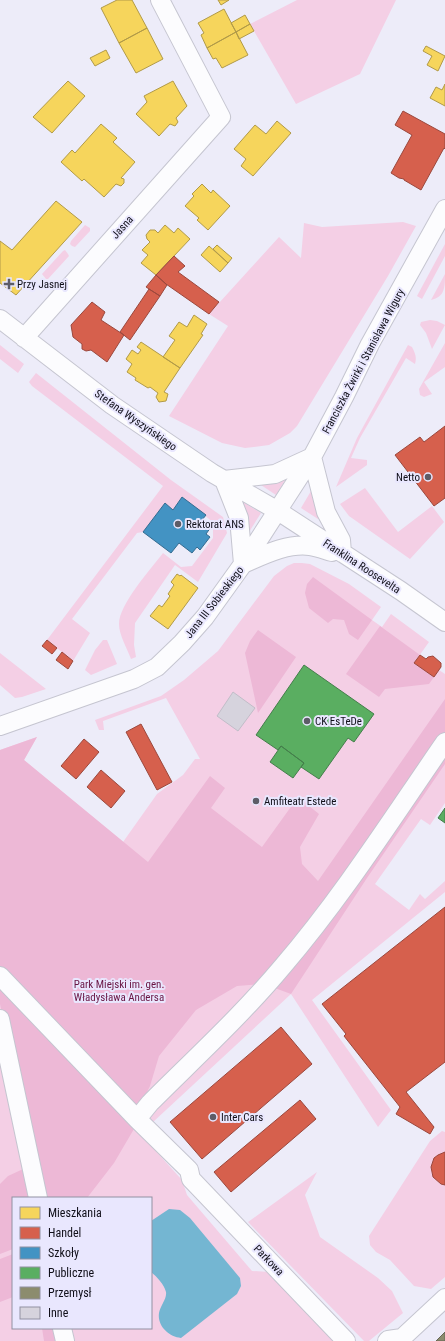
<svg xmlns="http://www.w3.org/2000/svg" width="445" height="1341" font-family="'Roboto Condensed',sans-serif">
<rect width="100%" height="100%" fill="#edecf9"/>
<path fill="#f4cfe5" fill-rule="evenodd" d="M297,0H396L360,74L296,104L250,24Z
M403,222L416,226L388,276L297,426L290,433L269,445L245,448L222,443L169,416L228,326L209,314L279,237L301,258L304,223L322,227Z
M85,225L90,228V231L75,247L72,246L70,244L71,241Z
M445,244V256L422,299L417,296Z
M65,250L68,254L69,256L48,279H46L42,274L63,251Z
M445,274C445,287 445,297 431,300Z
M430,320L437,321L445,325L432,349L426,333L420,325L421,322Z
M445,343V367L424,382L432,394L424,397L420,395L419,389Z
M0,345L24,364L18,373L0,359Z
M408,345L412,347C415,353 417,357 415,364L406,358L360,438L351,458L367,460V465L336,487L357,438Z
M36,373L171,480L223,517L227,533L198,582L175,565L135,623L134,645L136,657L131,659C127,648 119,635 119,624C119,604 151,569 163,553L181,567L192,566L213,538V525L214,523L182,497L173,510L165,504L143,532L137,533L72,619L90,633L73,661L47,640L163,486L32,386L29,382Z
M287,477L276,495L261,485L262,483Z
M365,488L398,532L432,506L444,522L410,559L349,516L340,504Z
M311,491L320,515L318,519L301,508Z
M243,502L261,513L249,532L242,504Z
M294,563H302L310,564L349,584L381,607L372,620L382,627L391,614L429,642L414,663L434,677L439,670L445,674V803L430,825L421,819L375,884L409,910L420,894L425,899L445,881V892L312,1000L391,1110L378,1127L291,994L152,1123L144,1138L182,1180L187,1195L252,1271L270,1272L334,1341H0V750L37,737L24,760L123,842L157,794L183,775L195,759H200L166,698L103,721L104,730H99L95,720L161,696L184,680L218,651L274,576L287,566ZM13,1198H151V1328H13Z
M103,640H107L117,664L91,675L85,670L95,650Z
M0,653L46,689L22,697L15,698L0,685Z
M442,1131L445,1132V1277L431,1289L414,1286L390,1260L376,1252L370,1245L369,1236L430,1141Z
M317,1172L305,1195L320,1237L378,1278L392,1291L403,1313L369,1341H364L248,1222Z"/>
<path fill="#edb8d6" d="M313,577L372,620L358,640L349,634L344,620L333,619L328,623L309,608L305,593L307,584Z
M380,626L420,655L414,663L434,677L429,684L385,689L379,697L346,674Z
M258,630L296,657L258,713L245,653L250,641Z
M445,699V764L367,878L291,994L264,984L237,986L196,1010L159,1056L150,1086L141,1104V1117L114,1163L87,1198H13V1249L0,1254V1184L8,1176L34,1164L0,1004V750L37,737L24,760L148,862L210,776L225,788L211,808L262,847L298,797L319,814L300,847L302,864L318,881Z
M13,1254V1297L0,1302V1259Z
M42,1328H55L58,1341H44Z"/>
<path fill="#74b6d2" d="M169,1209L180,1210L190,1218L240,1278L241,1286L237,1294L181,1338C169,1337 157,1326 159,1313C160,1306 167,1299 166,1292C164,1284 157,1277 151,1272V1221Z"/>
<path fill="#f6d55c" stroke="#b19a48" d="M117,0H132L147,28L119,43L101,8Z
M218,0H229L221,5Z
M224,9L236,32L207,48L201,35L204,33L198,23Z
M245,15L250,24L236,32L231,23Z
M250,24L254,31L239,39L236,32Z
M147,28L163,59L136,73L119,43Z
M236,32L248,55L222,68L216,58L213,59L207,48Z
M426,46L445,56L438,71L427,65L432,56L423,51Z
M106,50L110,58L95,66L90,58Z
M68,81L85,96L52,133L33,117Z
M173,81L187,106L176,118L178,122L175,126L170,124L159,136L136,114L147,102L144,96Z
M445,84V106L430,98L436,87L442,90Z
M277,121L291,133L253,176L241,166L246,159L234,149L255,125L266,134Z
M101,124L117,138L113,142L135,162L121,178L124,179V183L121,186L116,184L104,197L84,179L82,181L61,162L72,150L75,153Z
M202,184L211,193L213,190L230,206L208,230L197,220L199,218L185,206L194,196L192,194Z
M56,201L82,222L16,295L0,283V241L12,250Z
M165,225L174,233L178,228L190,239L156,275L141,263L148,255L142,250L150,242L147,239L146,235L150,230H155L158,233Z
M217,245L232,258L228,263L213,249Z
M209,246L228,263L220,272L201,255Z
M194,315L207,324L201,334L203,335L180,368L163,357L175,340L169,336L179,322L187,327Z
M141,342L180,368L164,392L168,394L166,401L159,402L156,397L158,393L150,387L148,388L135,380L136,378L127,372L132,364L126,359L132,350L138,354L141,350L137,347Z
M177,574L180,576L181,575L198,588L168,629L150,616L159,605L162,607L170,596L168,594L174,585L171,582Z"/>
<path fill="#d6604d" stroke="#9b483d" d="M403,111L445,134V149L444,148L421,190L404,180V179L399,178L391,173L412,135L395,125Z
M174,256L185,266L178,272L219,302L209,314L166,284L156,275Z
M156,275L167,285L160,296L146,287Z
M149,289L160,296L130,340L120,332Z
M92,302L105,312L101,320L124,335L107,362L91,350L86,351L82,349V344L73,337L71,325Z
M445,426V498L434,506L395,455L420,437L424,442Z
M47,640L57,648L52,654L42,646Z
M62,652L73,661L68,669L56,660Z
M420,655L426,659L428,657L433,656L441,663V667L434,677L414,663Z
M141,724L172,782L157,790L126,732Z
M84,739L99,752L76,779L61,766Z
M101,770L125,791L111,808L87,787Z
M445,907V1062L406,1092L434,1127L430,1134L396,1114L400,1107L344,1036L346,1034L322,1004Z
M281,1027L312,1064L202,1159L170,1122Z
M300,1100L316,1119L231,1192L214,1172Z
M445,1152V1185L441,1184L433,1177L431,1167L434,1158L438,1155Z"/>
<path fill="#4393c3" stroke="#346b90" d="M182,497L206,515L202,520L211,527L206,534L210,537L200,550L197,547L192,553L179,543L171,553L143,532L165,503L173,510Z"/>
<path fill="#5aae61" stroke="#447e4b" d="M304,665L374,714L354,742L348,738L319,779L301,767L304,763L281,746L278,750L256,735Z
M281,746L304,763L293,778L270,762Z
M445,808V823L438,818Z"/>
<path fill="#8c8c6e" stroke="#676654" d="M445,1332V1341H436Z"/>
<path fill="#d6d3dd" stroke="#c1bdc8" d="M233,692L255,708L238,731L217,716Z"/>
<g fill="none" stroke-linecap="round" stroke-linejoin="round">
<defs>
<path id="minor" d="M0,319L112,405L212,473L278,511L401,591L445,622
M24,338L221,117L160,0
M312,457L326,512L341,540L342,553
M224,480L275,474L312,457
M224,480L239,518L243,564
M243,564C264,555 287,543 310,546C317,547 325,550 332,552
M0,726L134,679L157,667L182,643L205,617L243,564L312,457L344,397L370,344L445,209
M0,976L137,1119L189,1170L191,1179L346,1341
M0,1019L38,1198
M137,1119L150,1103C195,1058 242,1015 283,966C343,896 393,817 445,742
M62,1328L65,1341
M387,1341L388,1340L402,1338L445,1298"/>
</defs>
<use href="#minor" stroke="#c5c5d0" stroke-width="20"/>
<use href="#minor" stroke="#fcfcfe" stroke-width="18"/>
</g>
<g fill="#5d5c67" stroke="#e9e7fe" stroke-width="1.5">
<path d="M7 278h4v4h4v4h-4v4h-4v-4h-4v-4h4z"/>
<circle cx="428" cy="477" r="4"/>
<circle cx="178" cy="524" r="4"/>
<circle cx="307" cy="721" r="4"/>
<circle cx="256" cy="801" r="4"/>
<circle cx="213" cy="1117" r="4"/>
</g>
<g text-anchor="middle" stroke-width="4" stroke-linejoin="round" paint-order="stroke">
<g font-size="11" fill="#100f19" stroke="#e9e7fe">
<text transform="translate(122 227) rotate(-48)" y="4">Jasna</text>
<text transform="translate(363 361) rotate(-62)" y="4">Franciszka Żwirki i Stanisława Wigury</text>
<text transform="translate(136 420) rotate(35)" y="4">Stefana Wyszyńskiego</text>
<text transform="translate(362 566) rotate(33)" y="4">Franklina Roosevelta</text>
<text transform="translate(214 602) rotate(-52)" y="4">Jana III Sobieskiego</text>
<text transform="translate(269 1260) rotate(46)" y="4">Parkowa</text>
</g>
<g font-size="11" fill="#100f19" stroke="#e9e7fe" text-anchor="start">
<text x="17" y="288">Przy Jasnej</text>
<text x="420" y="481" text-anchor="end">Netto</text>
<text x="186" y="528">Rektorat ANS</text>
<text x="315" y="725">CK EsTeDe</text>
<text x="264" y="805">Amfiteatr Estede</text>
<text x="221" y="1121">Inter Cars</text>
</g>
<g font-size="11" fill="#691544" stroke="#e9e7fe">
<text x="119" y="988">Park Miejski im. gen.<tspan x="119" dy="13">Władysława Andersa</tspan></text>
</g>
</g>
<rect x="12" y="1197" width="140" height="132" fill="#e9e7fe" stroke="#9291a2"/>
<rect x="20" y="1207" width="20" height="12" fill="#f6d55c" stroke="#9291a2"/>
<text x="48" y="1217" font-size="12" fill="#100f19">Mieszkania</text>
<rect x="20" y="1227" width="20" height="12" fill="#d6604d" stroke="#9291a2"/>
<text x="48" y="1237" font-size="12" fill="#100f19">Handel</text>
<rect x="20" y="1247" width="20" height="12" fill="#4393c3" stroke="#9291a2"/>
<text x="48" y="1257" font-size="12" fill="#100f19">Szkoły</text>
<rect x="20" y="1267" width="20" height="12" fill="#5aae61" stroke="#9291a2"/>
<text x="48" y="1277" font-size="12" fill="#100f19">Publiczne</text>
<rect x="20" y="1287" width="20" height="12" fill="#8c8c6e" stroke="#9291a2"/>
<text x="48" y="1297" font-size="12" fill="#100f19">Przemysł</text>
<rect x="20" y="1307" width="20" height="12" fill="#d6d3dd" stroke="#9291a2"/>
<text x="48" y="1317" font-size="12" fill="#100f19">Inne</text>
</svg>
